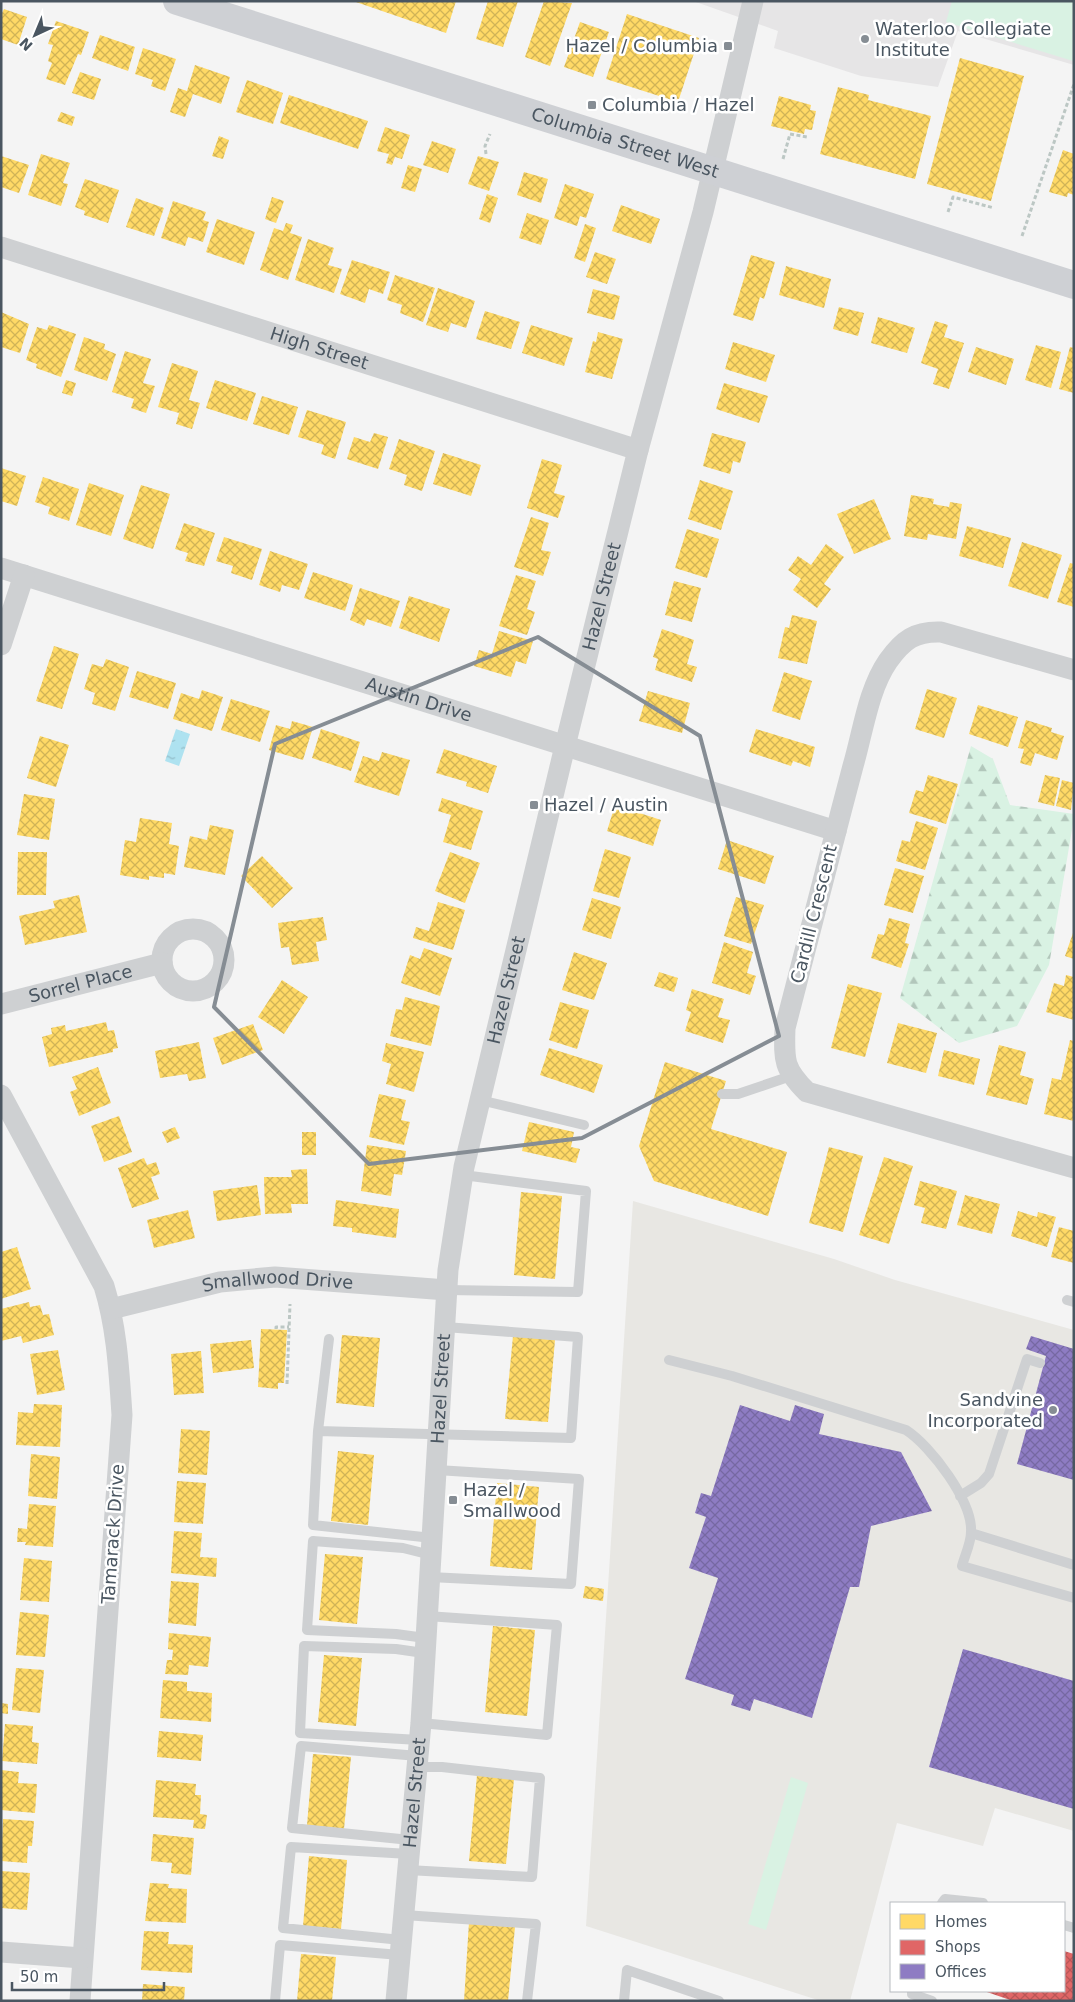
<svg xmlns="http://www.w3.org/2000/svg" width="1075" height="2002" font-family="'DejaVu Sans',sans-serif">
<defs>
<pattern id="forest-firs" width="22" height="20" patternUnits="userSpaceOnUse" patternTransform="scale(1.25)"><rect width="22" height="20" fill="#d9f2e3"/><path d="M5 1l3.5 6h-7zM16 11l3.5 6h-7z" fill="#b2c7bb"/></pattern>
<pattern id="water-ripples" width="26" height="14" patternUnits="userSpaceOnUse" patternTransform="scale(1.25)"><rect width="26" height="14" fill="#aee2f0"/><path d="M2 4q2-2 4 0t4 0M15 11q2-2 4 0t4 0" fill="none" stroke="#90bac6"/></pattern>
<pattern id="homes-cross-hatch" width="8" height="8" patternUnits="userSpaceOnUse" patternTransform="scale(1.25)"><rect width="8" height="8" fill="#ffd966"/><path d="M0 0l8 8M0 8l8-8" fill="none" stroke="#d0b357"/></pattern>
<pattern id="shops-cross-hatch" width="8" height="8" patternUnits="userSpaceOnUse" patternTransform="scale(1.25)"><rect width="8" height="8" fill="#e06666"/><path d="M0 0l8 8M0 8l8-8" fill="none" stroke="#b85757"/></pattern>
<pattern id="offices-cross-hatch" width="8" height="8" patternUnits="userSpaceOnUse" patternTransform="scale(1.25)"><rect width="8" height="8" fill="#8e7cc3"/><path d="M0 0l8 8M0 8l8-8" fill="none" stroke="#7668a2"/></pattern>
</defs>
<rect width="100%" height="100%" fill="#f4f4f4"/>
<path fill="#e8e7e3" d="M633,1201L834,1259L895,1280L1074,1330V1831L995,1808L983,1846L897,1823L850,2001H821L586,1926Z"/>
<path fill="#e6e5e6" d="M693,1H1074V65L958,31L938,87L861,76L774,48L778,31Z"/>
<path fill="#d9f2e3" d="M952,1H1074L1073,61L946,22Z
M791,1777L808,1783L766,1930L748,1924Z"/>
<path fill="url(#forest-firs)" d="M971,746L993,759L1010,805L1074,814V818L1049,965L1017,1026L959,1043L900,998Z"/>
<path fill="url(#water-ripples)" d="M176,729L190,734L179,766L165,761Z"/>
<path fill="url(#homes-cross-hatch)" d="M353,1H456L446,33Z
M488,1H518L503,47L476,39Z
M544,1L572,3L550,66L525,57Z
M4,9L27,17L18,45L1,39V15Z
M627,14L699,38L678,102L606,79Z
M56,21L89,32L81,55L78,54L65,85L46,79L52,63L48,61L53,45L48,44Z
M580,22L609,32L593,77L564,67Z
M100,35L135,47L128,71L92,58Z
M143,48L176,59L165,91L151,86L153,80L135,74Z
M960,58L1024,76L991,201L927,184Z
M195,65L230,77L221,104L193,94L185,117L170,112L178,88L187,91Z
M80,72L101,79L94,100L72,93Z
M247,80L283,93L273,124L236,112Z
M838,87L869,95L868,100L931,116L915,179L820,154Z
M289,95L368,121L358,149L280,123Z
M779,96L811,105L810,110L816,111L812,130L805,129L804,134L771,126Z
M61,112L75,117L72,126L57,121Z
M385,127L410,135L402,159L395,157L392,165L386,163L389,154L377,151Z
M219,136L229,140L223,159L212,156Z
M432,141L456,149L448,173L423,165Z
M1063,150L1074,154V195L1068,193L1067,197L1049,192Z
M41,154L70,163L63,183L68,184L61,206L28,195Z
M1,156L29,165L19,193L1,187Z
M478,156L499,162L489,191L468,184Z
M408,165L422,169L415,192L401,188Z
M524,172L548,179L541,203L517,195Z
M85,179L119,190L108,223L84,215L85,211L75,207Z
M565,184L594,194L586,218L580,216L577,226L554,218Z
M487,194L498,198L490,223L479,219Z
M272,197L284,201L276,223L265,219Z
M136,198L164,208L154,236L126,227Z
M173,201L206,212L203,220L209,222L203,242L188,237L185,246L161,238Z
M621,205L660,219L651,244L612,231Z
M527,213L549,220L541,245L519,238Z
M217,219L255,232L244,265L206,252Z
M286,223L293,225L290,233L302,237L288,280L260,270L274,228L283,231Z
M585,224L596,228L585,262L574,258Z
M308,239L334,248L328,265L342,269L334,293L295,280Z
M595,252L616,259L607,284L586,277Z
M751,255L775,262L764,299L760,297L753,321L733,315Z
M352,260L390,272L383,294L369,289L365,303L340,294Z
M786,266L831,279L824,308L779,295Z
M395,275L435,288L423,322L400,313L402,305L387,300Z
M438,288L475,301L466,328L451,323L448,332L426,325Z
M593,289L620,296L614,320L587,313Z
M839,307L864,313L858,336L833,329Z
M485,311L520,322L511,349L476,339Z
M1,312L29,324L20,353L1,347Z
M878,317L915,328L907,353L871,343Z
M935,321L948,325L944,337L964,343L949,389L933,384L938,369L921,363Z
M49,325L76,334L61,377L36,368L37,364L26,360L37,327L47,330Z
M531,325L573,338L564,366L522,353Z
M598,332L623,339L612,379L585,372L593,341L596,342Z
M84,337L105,344L104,349L116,354L107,381L74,370Z
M733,342L775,355L766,382L725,369Z
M1036,345L1061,352L1051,388L1025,380Z
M976,347L1014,359L1006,385L968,372Z
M1070,347L1074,348V393L1059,389Z
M125,351L151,359L143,383L155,386L146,413L131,408L134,399L112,392Z
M172,363L198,371L189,400L200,403L192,429L176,424L179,413L158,407Z
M66,380L76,383L72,396L62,393Z
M215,380L256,393L247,421L206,408Z
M724,383L768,396L759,423L716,409Z
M262,396L298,407L289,435L253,424Z
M307,410L346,422L335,459L321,454L324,445L298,437Z
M374,433L388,437L378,469L347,459L354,437L370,442Z
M712,433L746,442L740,463L733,461L730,474L703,466Z
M399,439L435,451L422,491L404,485L407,475L389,469Z
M443,453L481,465L471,496L433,484Z
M542,459L562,465L554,493L565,496L558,518L527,508Z
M1,468L26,476L17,506L1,501Z
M43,477L79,489L69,521L48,514L50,507L35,502Z
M700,480L733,491L721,530L688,519Z
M89,483L124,495L111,536L76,525Z
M141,485L170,494L153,549L123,539Z
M911,495L934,499L933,504L949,507L950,502L962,504L956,539L928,534L927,540L904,536Z
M874,499L891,539L854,554L837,514Z
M531,517L549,523L541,550L551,552L543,576L514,567Z
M184,523L215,533L204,566L185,561L188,553L175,549Z
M967,526L1011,538L1003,568L959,556Z
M687,529L719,539L707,578L675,568Z
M224,537L262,549L252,580L231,573L233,566L216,561Z
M1022,542L1062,555L1048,599L1008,586Z
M826,544L844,557L824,584L831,589L817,608L793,590L801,579L788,570L798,556L811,565Z
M270,551L308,564L299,590L282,585L280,592L259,585Z
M1070,563L1074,564V607L1057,602Z
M313,572L353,585L345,611L304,598Z
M516,575L536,581L527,609L535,612L527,635L499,626Z
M674,581L701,588L692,622L665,615Z
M360,588L400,601L391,627L367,619L364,626L350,620Z
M409,596L450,609L439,642L399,628Z
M792,615L817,621L807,664L778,658L785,627L789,628Z
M662,629L694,640L687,664L697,667L692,682L655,670L658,659L653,657Z
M499,631L533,641L526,664L516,661L511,677L474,666L479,650L492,654Z
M54,646L79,654L62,709L36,701Z
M106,659L129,667L115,711L92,704L95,693L84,689L92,664L103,667Z
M137,671L176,683L168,709L129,697Z
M784,672L812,681L800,720L772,711Z
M927,689L957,698L944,738L915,729Z
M202,690L223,697L212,731L173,719L181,693L199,699Z
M648,691L690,703L682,733L639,721Z
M231,699L270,711L260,742L221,730Z
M978,705L1018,717L1008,747L969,734Z
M1026,720L1052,728L1051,732L1064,736L1057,760L1035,753L1031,766L1020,763L1024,749L1018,748Z
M292,721L313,727L303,760L269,750L276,725L290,729Z
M321,729L360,742L351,771L312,758Z
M756,729L815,747L810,767L793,761L791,766L749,752Z
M40,736L69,745L56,787L27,778Z
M444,749L497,766L488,793L466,786L467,782L436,773Z
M382,752L410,760L399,796L354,782L363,756L379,761Z
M928,775L958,784L946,824L909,813L916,790L923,792Z
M1045,775L1060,778L1054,806L1038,802Z
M1062,780L1074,783L1071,810L1056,806Z
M24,794L55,799L49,840L17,835Z
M442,798L483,811L471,850L443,842L451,815L438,811Z
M615,805L661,820L653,846L607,831Z
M140,818L172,823L169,844L179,846L175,875L164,873V878L149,876V880L120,875L125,840L136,842Z
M916,821L938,828L925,870L896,861L902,840L910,842Z
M210,825L234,830L225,875L184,867L190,836L207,840Z
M727,840L774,856L765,884L718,869Z
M605,849L631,857L619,898L593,891Z
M18,852H47L46,895H17Z
M450,852L480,863L465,903L435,891Z
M262,856L293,888L272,908L241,876Z
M895,868L924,876L913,913L884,905Z
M79,895L87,932L25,945L19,916L55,908L53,901Z
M736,897L764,905L751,944L724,936Z
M592,898L621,907L611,939L582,930Z
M438,902L465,910L453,950L413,938L416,927L429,931Z
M323,917L327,940L316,942L319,961L292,965L289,947L281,948L278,923Z
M889,918L910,924L905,943L909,944L901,968L871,958L878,934L884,935Z
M1073,933H1074V959L1065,956Z
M724,942L753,952L747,973L756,976L750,995L712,983Z
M424,948L452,958L440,996L401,983L410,955L420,959Z
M574,952L607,963L594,1000L562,990Z
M659,972L678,978L674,992L654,986Z
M1066,975L1074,977V1020L1046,1012L1054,983L1064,986Z
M282,980L308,997L284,1034L258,1017Z
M848,984L882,993L865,1057L831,1048Z
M692,989L724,999L718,1017L730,1020L723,1043L685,1031L691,1012L686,1010Z
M405,997L440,1006L431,1046L390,1036L396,1009L402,1010Z
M560,1002L589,1010L577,1049L549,1040Z
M106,1022L108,1031L114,1030L118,1048L113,1049V1052L49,1067L42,1037L52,1034L51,1028L65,1025L66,1031Z
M898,1023L937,1033L926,1073L887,1063Z
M253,1024L263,1050L222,1065L213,1038Z
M1070,1040L1074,1041V1121L1044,1114L1052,1078L1061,1080Z
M199,1042L206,1078L189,1081L187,1074L160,1078L155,1051Z
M386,1043L424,1052L414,1092L386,1084L391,1064L382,1061Z
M999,1045L1026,1052L1020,1075L1034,1079L1027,1105L986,1095Z
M549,1048L603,1065L594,1093L540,1075Z
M944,1050L980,1059L974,1085L938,1076Z
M665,1062L726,1081L711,1129L787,1152L768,1216L654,1181L639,1146Z
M98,1067L111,1103L79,1116L70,1092L77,1089L72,1077Z
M379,1094L406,1100L401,1120L410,1122L404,1145L369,1137Z
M119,1116L132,1152L104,1162L91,1126Z
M529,1122L574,1132L571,1147L580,1149L576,1163L522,1151Z
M175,1127L180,1138L167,1143L162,1132Z
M302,1132H316V1155H302Z
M367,1145L406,1151L402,1175L394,1174L391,1196L361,1191Z
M829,1147L863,1156L843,1232L809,1223Z
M884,1157L913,1166L889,1244L859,1235Z
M144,1158L147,1165L156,1162L160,1174L151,1177L159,1199L132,1208L118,1168Z
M307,1169L308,1204H291L292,1213L265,1214L264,1177H292L291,1170Z
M920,1181L957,1191L946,1229L921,1223L925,1208L914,1205Z
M257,1185L261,1215L217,1221L213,1191Z
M521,1192L562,1196L555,1279L514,1275Z
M965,1195L1000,1204L992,1234L957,1225Z
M336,1200L399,1209L396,1238L352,1232V1228L333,1226Z
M188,1210L195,1238L154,1248L147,1220Z
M1018,1211L1037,1217L1038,1212L1056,1217L1047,1247L1011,1236Z
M1059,1227L1074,1231V1263L1051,1257Z
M17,1247L31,1289L1,1299V1252Z
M29,1302L30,1307L40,1305L43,1315L49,1314L54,1335L23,1343L21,1336L1,1341V1309Z
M261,1329L287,1330L284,1383H278V1389L258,1387Z
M342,1335L380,1338L374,1407L336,1403Z
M513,1336L555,1340L548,1422L505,1419Z
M251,1340L254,1368L213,1373L210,1344Z
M58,1350L65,1390L37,1395L30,1354Z
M201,1351L204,1393L174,1395L171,1354Z
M34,1404L62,1405L60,1447L16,1445L18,1412L33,1413Z
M181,1429L210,1431L207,1475L178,1473Z
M338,1451L374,1455L368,1525L331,1521Z
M31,1454L60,1457L57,1499L28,1496Z
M177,1481L206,1483L203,1524L174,1522Z
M497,1483L539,1487L532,1570L490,1566Z
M29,1504L56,1506L53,1547L25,1545L26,1542H17L18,1528L27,1529Z
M174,1531L202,1533L200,1557L217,1558L216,1577L171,1573Z
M325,1554L363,1557L357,1624L319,1620Z
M24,1558L52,1561L49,1602L20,1600Z
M171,1581L199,1583L196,1626L168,1623Z
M585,1586L604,1589L603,1601L583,1598Z
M20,1612L49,1615L45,1657L16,1655Z
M493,1626L535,1630L527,1716L485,1712Z
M169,1633L211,1637L208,1667L189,1665L188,1675L165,1674L167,1660H172L173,1650L168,1649Z
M324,1655L362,1658L356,1726L318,1722Z
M16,1668L44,1670L40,1713L12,1710Z
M163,1680L187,1682V1691L212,1693L211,1722L160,1718Z
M1,1703L8,1704V1714L1,1713Z
M5,1724L33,1726L32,1742L39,1743L37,1764L2,1761Z
M159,1731L203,1735L201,1761L157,1757Z
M313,1754L351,1757L344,1829L307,1825Z
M1,1770L19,1772L18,1783L37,1784L35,1813L1,1810Z
M477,1775L514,1779L506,1864L469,1861Z
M156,1780L196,1784L195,1795H201L200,1814L207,1815L205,1829L193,1828L194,1820L153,1817Z
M3,1819L34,1821L32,1846H28L27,1863L1,1861Z
M153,1834L194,1838L191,1875L171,1873L172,1863L151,1861Z
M309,1856L347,1860L341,1929L303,1926Z
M1,1871L30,1873L27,1910L1,1908Z
M150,1883L169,1884L168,1888L187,1889L186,1923L145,1921Z
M469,1922L515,1927L508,2001H464Z
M144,1931L169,1932L168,1944L193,1945L192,1973L141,1970Z
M301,1954L336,1957L332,2001H297Z
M143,1984L185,1987L184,2001H142Z"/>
<path fill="url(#shops-cross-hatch)" d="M1064,1951L1074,1954V2001H1013L984,1991H1064Z"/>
<path fill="url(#offices-cross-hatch)" d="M1031,1336L1074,1349V1480L1017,1464L1046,1356L1026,1349Z
M740,1405L790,1421L795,1405L824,1414L819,1434L901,1452L932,1511L871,1526L859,1587H850L812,1718L754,1699L750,1711L731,1705L734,1695L685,1679L718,1578L689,1568L706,1517L695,1513L701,1493L711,1496Z
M963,1649L1074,1681V1809L929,1767Z"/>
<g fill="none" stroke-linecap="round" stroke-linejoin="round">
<path stroke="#bcc7c4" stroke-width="3" stroke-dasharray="4 2.5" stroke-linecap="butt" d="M486,154L485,146L490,134
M783,159L790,134L807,137
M948,212L953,197L994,208
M1022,236L1074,84
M276,1329V1327H289
M287,1384L290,1304"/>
<path stroke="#ced0d2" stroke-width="10" d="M722,1094H738L791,1076
M480,1100L584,1125
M447,1290L578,1292L586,1191L463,1175
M1067,1300L1074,1302
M329,1339L318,1431L313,1525L432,1538
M669,1360L732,1376L906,1430C931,1446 973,1502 971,1532C971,1543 965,1555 962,1566L1074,1598
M318,1431L571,1438L578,1337L445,1327
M960,1496L981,1483L989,1474L1027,1359L1040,1363
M971,1533L1074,1565
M430,1577L571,1584L579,1479L437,1470
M425,1638L396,1634L307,1630L313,1541L403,1548L431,1555
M421,1723L547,1735L557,1625L427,1616
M419,1740L300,1733L304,1646L396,1649L424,1653
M410,1840L292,1828L301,1746L418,1756
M408,1870L532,1877L540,1778L442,1767H417
M942,1903L945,1899L983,1903
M404,1915L536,1924L527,2001
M1064,1925L1074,1928
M401,1940L283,1928L291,1847L409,1854
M912,1991V1994L932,2001
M275,2001L280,1945L400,1955
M624,2001L627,1970L719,2001"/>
<g stroke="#ced0d2" stroke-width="21">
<path id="s1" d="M1,247L638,450"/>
<path id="s2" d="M1,568L836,831"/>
<path d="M1,645L24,575"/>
<path d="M1074,670L941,632C915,631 903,640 888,661C868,690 863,732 853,766C830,853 808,940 785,1028C784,1060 783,1068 807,1092L1074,1168"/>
<circle cx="193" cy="960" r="31"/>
<path id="s3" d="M1,1004L162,963"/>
<path d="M1,1095L104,1286C117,1328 119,1371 122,1415L80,2001"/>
<path id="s4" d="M111,1309L220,1282L275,1277L447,1290"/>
<path d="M1,1952L82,1958"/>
<path id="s5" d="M396,2001L421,1723L448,1270L464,1167L565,746L638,450L703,212L753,1"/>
</g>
<path stroke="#ced0d4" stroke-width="28" id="s6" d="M177,1L1074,285"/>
</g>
<path fill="none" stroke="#868d94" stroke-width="4" stroke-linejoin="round" d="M538,637L700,736L779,1036L582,1138L369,1164L214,1007L275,744Z"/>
<g fill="#868d94" stroke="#fff" stroke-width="2">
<circle cx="865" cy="39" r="5"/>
<rect x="723" y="41" width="10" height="10" rx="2.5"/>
<rect x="587" y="100" width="10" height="10" rx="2.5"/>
<rect x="529" y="800" width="10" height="10" rx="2.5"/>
<circle cx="1053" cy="1410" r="5"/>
<rect x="448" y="1495" width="10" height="10" rx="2.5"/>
</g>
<g text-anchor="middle" stroke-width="5" stroke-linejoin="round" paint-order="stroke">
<g font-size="18" fill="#4a5661" stroke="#fff" text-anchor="start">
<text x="875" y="35">Waterloo Collegiate<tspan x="875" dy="21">Institute</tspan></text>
<text x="718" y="52" text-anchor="end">Hazel / Columbia</text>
<text x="602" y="111">Columbia / Hazel</text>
<text x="544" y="811">Hazel / Austin</text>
<text x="1043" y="1406" text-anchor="end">Sandvine<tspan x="1043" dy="21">Incorporated</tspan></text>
<text x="463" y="1496">Hazel /<tspan x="463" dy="21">Smallwood</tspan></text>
</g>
<g font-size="18" fill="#4a5661" stroke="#fff">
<text dy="6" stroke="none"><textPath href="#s6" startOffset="470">Columbia Street West</textPath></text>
<text dy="6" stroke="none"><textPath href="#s1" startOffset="334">High Street</textPath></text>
<text dy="6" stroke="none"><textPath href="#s5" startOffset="1424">Hazel Street</textPath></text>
<text dy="6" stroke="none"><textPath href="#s2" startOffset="438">Austin Drive</textPath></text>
<text transform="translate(814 914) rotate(-76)" y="6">Cardill Crescent</text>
<text dy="6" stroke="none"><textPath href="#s3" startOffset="82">Sorrel Place</textPath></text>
<text dy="6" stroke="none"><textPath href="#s5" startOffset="1019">Hazel Street</textPath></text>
<text dy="6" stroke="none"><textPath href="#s4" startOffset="170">Smallwood Drive</textPath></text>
<text dy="6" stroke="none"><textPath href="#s5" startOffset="614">Hazel Street</textPath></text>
<text transform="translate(113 1534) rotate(-86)" y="6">Tamarack Drive</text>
<text dy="6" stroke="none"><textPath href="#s5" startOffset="209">Hazel Street</textPath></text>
</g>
</g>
<rect width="1075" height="2002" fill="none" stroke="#4a5661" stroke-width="5"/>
<rect x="890" y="1902" width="175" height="90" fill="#ffffff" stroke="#b7bbc0"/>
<rect x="900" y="1914" width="25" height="15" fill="#ffd966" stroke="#b7bbc0"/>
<text x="935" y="1927" font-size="15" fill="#4a5661">Homes</text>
<rect x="900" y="1940" width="25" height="15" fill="#e06666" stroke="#b7bbc0"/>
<text x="935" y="1952" font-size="15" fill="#4a5661">Shops</text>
<rect x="900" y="1964" width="25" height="15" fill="#8e7cc3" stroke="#b7bbc0"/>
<text x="935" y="1977" font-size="15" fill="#4a5661">Offices</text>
<g transform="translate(35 35) rotate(224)" stroke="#ffffff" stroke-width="4" paint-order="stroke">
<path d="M0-4L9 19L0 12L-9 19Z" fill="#4a5661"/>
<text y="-8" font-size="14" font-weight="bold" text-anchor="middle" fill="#4a5661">N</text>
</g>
<path d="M12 1982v8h152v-8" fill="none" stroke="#4a5661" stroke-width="2.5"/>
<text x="20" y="1982" font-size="15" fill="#4a5661" stroke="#ffffff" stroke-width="4" paint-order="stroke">50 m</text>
</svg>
